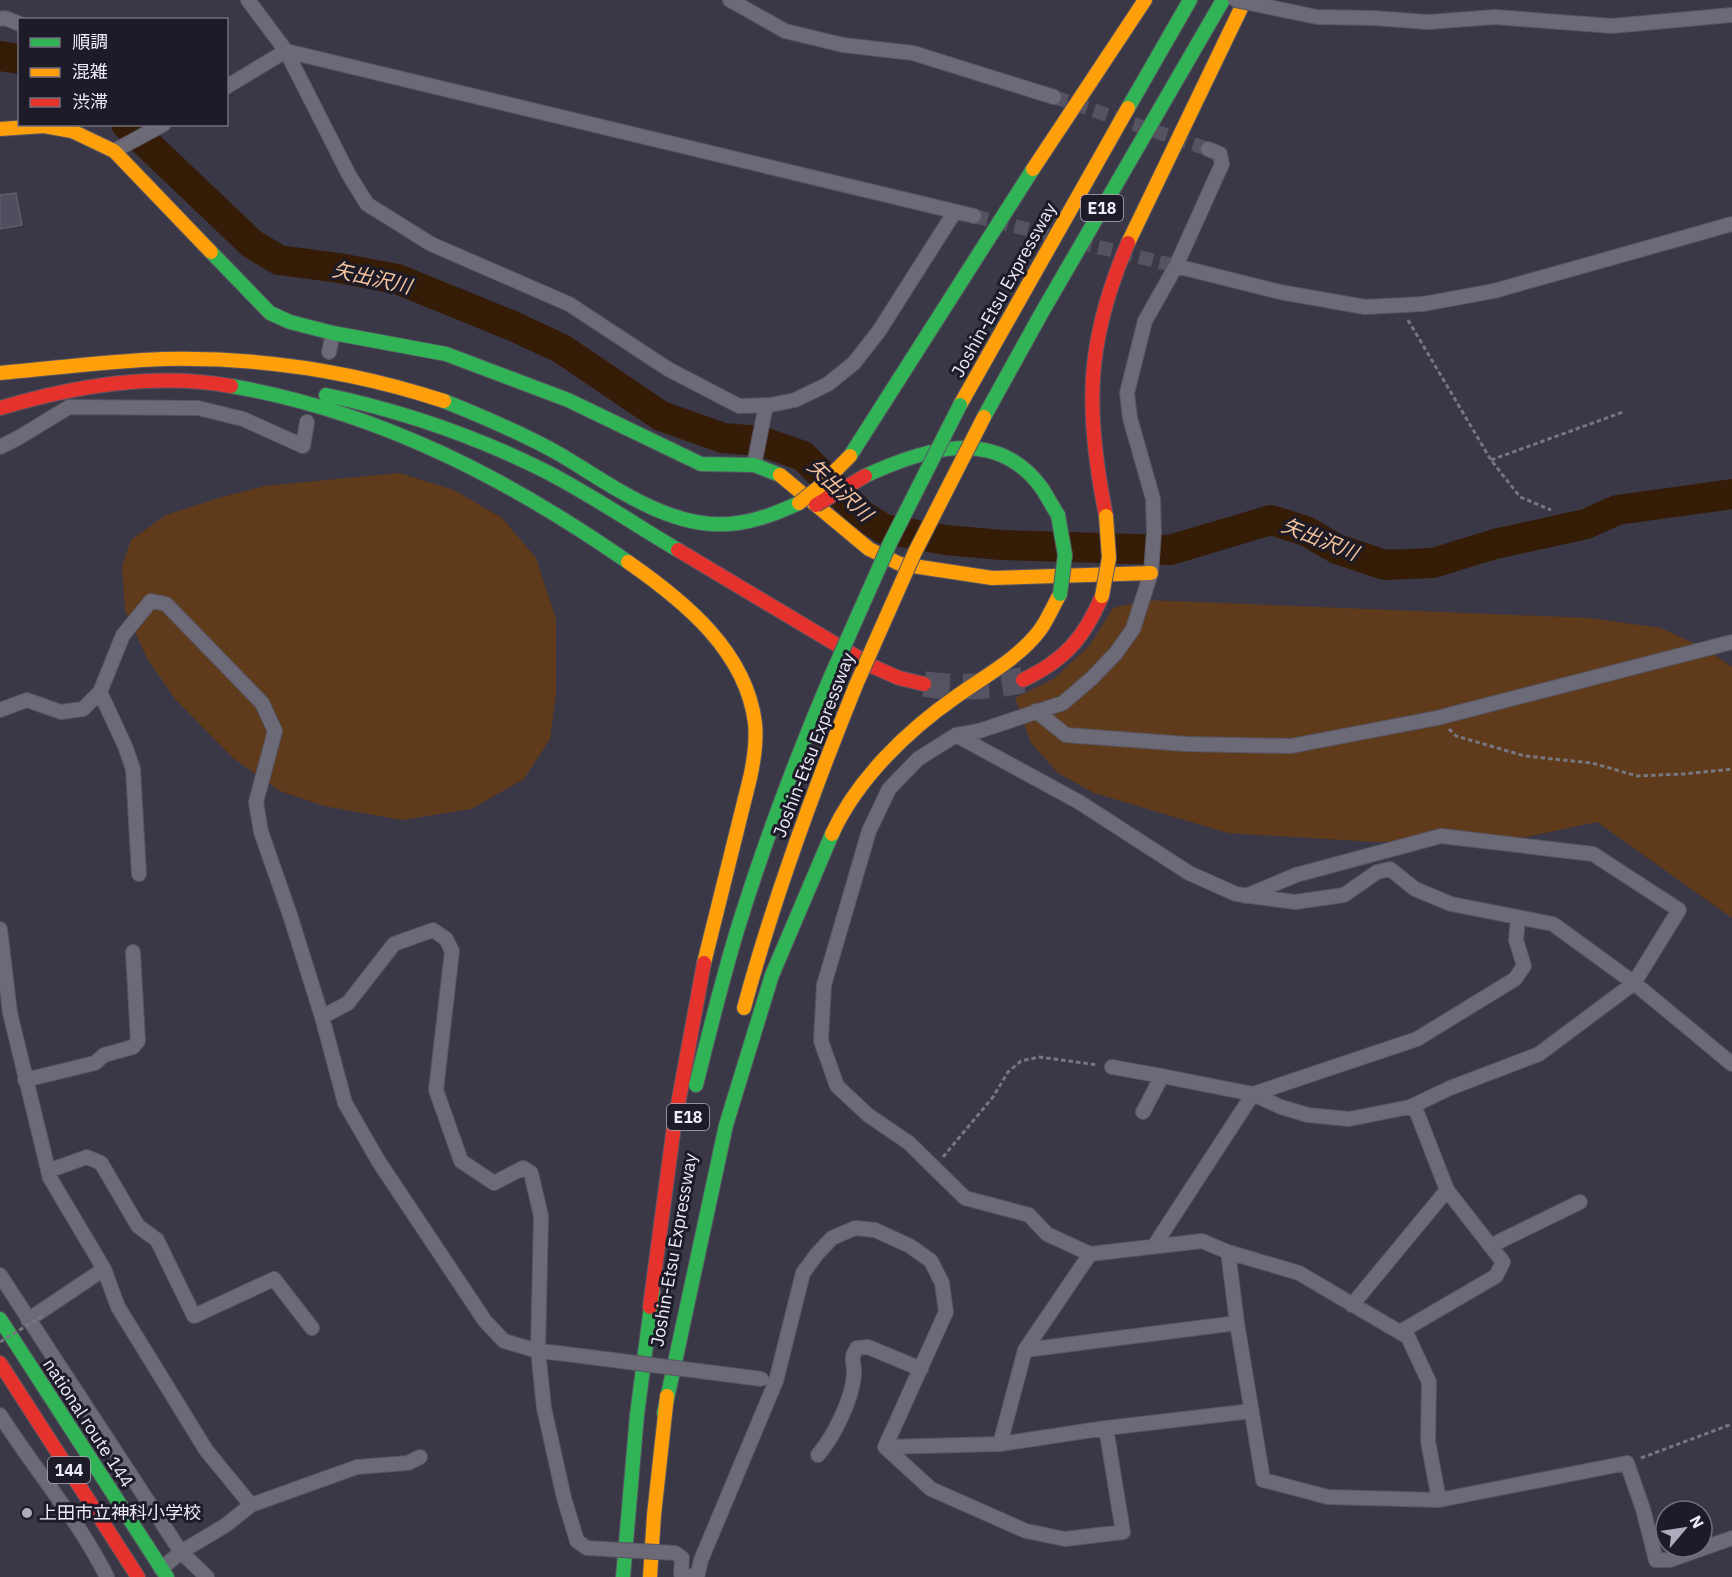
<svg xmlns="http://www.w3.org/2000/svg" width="1732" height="1577" font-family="'IBM Plex Sans','Noto Sans JP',sans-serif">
<rect width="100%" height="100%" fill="#3a3746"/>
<path fill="#5f3b1c" d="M399,473L454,490L502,518L536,558L556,619V694L550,739L524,779L471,809L402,820L324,806L280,791L233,758L175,699L147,658L125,610L122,566L131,540L166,515L222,497L265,486Z
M1146,600L1590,618L1661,628L1706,649L1732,667V918L1597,822L1503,842H1376L1228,833L1094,793L1058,773L1031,743L1015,698L1055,678L1090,645L1113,608Z"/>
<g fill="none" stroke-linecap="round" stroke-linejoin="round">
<path stroke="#351c06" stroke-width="30" d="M0,56L20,59
M126,124L252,244L279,260L339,268L397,279L513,326L562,349L661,416L723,438L760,441L803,456L862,515L884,529L946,540L1001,545L1170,550L1271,520L1306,531L1337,549L1385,565L1433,563L1495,544L1586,524L1617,510L1732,494"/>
</g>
<path fill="#514d5f" stroke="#5e5c69" stroke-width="1.5" d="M16,193L22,225L0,229V195Z"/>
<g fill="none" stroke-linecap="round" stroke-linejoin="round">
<path stroke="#555261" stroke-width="14" stroke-dasharray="14 7" stroke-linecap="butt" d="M1054,97L1208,149
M974,216L1059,237
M1078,242L1176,266"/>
<path stroke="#555261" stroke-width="26" stroke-dasharray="26 13" stroke-linecap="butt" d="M924,684C958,689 990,687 1023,680"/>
<defs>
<path id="street" d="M248,0L286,51L349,175L367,204L431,244L569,304L668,369L739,406L770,405L795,400L828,384L854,363L879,331L954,213
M730,0L785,31L843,45L913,53L1054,97
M1317,17L1374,18L1428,22L1495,17L1612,26L1732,15
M0,19L5,18L20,24
M226,87L286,51L974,216
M1208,149L1220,154L1222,164L1176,266L1145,321L1127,393L1130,418L1153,499L1154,532L1151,573L1133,629L1116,653L1092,678L1063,703L979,731L956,735L918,759L889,789L869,831L824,985L821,1041L837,1086L868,1115L909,1143L965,1198L1029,1215L1047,1234L1090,1254L1202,1241L1228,1252L1299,1273L1408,1337L1429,1382L1428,1441L1439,1500
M114,151L164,124
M1176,266L1280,292L1365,307L1423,304L1494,291L1732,224
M329,352L333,333
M0,447L18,438L69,407L198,408L243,419L303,446L307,422
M754,465L766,405
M100,692L125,746L133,769L139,874
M0,710L27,700L61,712L83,709L100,692L123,635L151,601L166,604L262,703L275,731L256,802L261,832L290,915L322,1017L345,1103L379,1162L485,1321L504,1341L538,1351L558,1353
M1036,711L1066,735L1186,744L1291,746L1437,718L1732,642
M956,735L1079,802L1189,873L1236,894L1295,902L1344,895L1377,872L1390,869L1415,889L1451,904L1553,924L1634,983L1732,1064
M1246,896L1296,875L1441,836L1593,854L1679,910L1634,983L1539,1054L1450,1088L1410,1107L1349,1119L1308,1115L1281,1107L1253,1094L1417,1039L1515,979L1524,966L1516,940L1518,917
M0,929L10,1013L50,1178L104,1269L28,1320
M322,1017L348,1003L394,944L433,930L446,939L452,951L436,1090L461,1161L494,1183L523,1168L531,1173L541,1216L538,1351L544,1408L564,1498L577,1541L587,1548
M1112,1067L1162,1076
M25,1080L95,1063L104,1055L133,1047L138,1041L133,952
M1143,1112L1162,1076L1253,1094L1154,1246
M48,1171L87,1157L101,1163L138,1226L157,1240L194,1316L274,1279L312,1328
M1490,1246L1580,1202
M1228,1252L1237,1323L1263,1480L1328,1497L1439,1500L1627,1463L1643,1509L1656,1560H1670L1732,1538
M104,1269L118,1307L206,1450L251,1505
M0,1275L181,1552L207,1577
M1352,1305L1447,1190L1414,1105
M1400,1332L1496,1276L1503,1262L1447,1190
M1025,1350L1237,1323
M0,1415C35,1470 78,1519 107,1577
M1000,1444L1025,1350L1090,1254
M885,1447L1000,1444L1106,1428L1252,1411
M885,1447L931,1489L1026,1531L1065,1539L1123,1532L1106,1428
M818,1455C834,1436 852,1400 854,1375C855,1362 849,1360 857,1348L868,1347L921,1369
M675,1553L682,1558L681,1574L697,1577
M161,1569L181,1552L226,1525L251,1505L357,1467L408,1463L420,1457
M697,1577L701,1560L776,1381L803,1273L817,1254L832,1238L855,1228L875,1230L910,1246L931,1261L942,1283L946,1312L885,1447"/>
<path id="fast" d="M1128,108L1190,0
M211,252L270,313L290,322L333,333L446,354L568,400L701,464L754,465L780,475
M231,386C377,411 507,478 628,562
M326,395C402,411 475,436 545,471C590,494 634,524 678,550
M444,401C484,417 524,434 561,455C613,486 674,533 738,523C760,520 779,512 799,503
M984,417L1041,314L1223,0
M850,456L1033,169
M865,476C923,449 995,425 1041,487C1047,496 1052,506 1058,515
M696,1085C710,1030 723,975 740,921C766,838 797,756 831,676
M0,1319L167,1577
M664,1413L726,1125L772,975L832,834
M623,1577L637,1415L653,1291"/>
<path id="slow" d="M0,129L44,126L72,131L114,151L211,252
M1033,169L1145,0
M1128,243L1245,0
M0,373C55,368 109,361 164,359C260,357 353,371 444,401
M960,405L1128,108
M780,475L869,549L900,564L992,578L1151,573
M628,562C684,601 746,651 755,723C757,742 754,760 750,778L704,963
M832,834C857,779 908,730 957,696C985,676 1019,658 1040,630C1048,619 1053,606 1060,594
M744,1008C774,897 813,791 856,685
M650,1577L654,1515L667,1396"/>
<path id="jam" d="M0,408C75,386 154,372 231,386
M1106,516C1085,411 1085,343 1128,243
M678,550L874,667L899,678L924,684
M1023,680C1065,660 1084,638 1102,596
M650,1307L674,1126L704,963
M0,1363L138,1577"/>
</defs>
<use href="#street" stroke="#575562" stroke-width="16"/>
<use href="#fast" stroke="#575562" stroke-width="16"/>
<use href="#slow" stroke="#575562" stroke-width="16"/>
<use href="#jam" stroke="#575562" stroke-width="16"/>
<path stroke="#787680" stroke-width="3" stroke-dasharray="4.5 3" stroke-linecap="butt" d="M1408,320L1491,460L1520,497L1551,510
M1491,460L1623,412
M1449,729L1456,736L1525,756L1592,763L1637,776L1683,774L1732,769
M943,1157L993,1097L1008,1072L1021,1061L1039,1057L1098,1065
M1641,1458L1732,1424"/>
<use href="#street" stroke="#6c6a76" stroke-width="14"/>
<use href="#fast" stroke="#30b455" stroke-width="14"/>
<use href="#slow" stroke="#ff9f0a" stroke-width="14"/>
<use href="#jam" stroke="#e5322d" stroke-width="14"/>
<defs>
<path id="street-bridge" d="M1235,0L1317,17
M558,1353L762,1379
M587,1548L675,1553"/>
<path id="fast-bridge" d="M1058,515L1065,555L1060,594
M831,676L890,543L960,405"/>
<path id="slow-bridge" d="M799,503L819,487L850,456
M1102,596L1109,558L1106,516
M856,685L915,552L984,417"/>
<path id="jam-bridge" d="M816,505L865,476"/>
</defs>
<use href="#street-bridge" stroke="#575562" stroke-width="16" stroke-linecap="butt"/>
<use href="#fast-bridge" stroke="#575562" stroke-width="16" stroke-linecap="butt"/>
<use href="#slow-bridge" stroke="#575562" stroke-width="16" stroke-linecap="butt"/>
<use href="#jam-bridge" stroke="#575562" stroke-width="16" stroke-linecap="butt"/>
<path stroke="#787680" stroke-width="3" stroke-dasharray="4.5 3" stroke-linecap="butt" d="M0,1342L44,1315"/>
<use href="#street-bridge" stroke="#6c6a76" stroke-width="14"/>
<use href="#fast-bridge" stroke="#30b455" stroke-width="14"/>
<use href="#slow-bridge" stroke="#ff9f0a" stroke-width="14"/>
<use href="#jam-bridge" stroke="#e5322d" stroke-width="14"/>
</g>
<circle fill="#aeabbc" stroke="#1e1b28" stroke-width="2" cx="27" cy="1513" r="6"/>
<g text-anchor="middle" stroke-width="6" stroke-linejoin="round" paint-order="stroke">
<g fill="#1e1b28" stroke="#afacbc" stroke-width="1.5">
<rect x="1081" y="195" width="42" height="26" rx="4.5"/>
<rect x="667" y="1104" width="42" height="26" rx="4.5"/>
<rect x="48" y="1457" width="42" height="26" rx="4.5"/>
</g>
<g font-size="16" font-weight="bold" fill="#edeafc">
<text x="1102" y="214">E18</text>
<text x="688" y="1123">E18</text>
<text x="69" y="1476">144</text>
</g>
<g font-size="18" fill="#edeafc" stroke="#1e1b28">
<text transform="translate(1004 290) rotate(-61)" y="6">Joshin-Etsu Expressway</text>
<text transform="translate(814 745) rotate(-69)" y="6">Joshin-Etsu Expressway</text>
<text transform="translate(674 1250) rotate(-80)" y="6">Joshin-Etsu Expressway</text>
<text transform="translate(88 1423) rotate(57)" y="6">national route 144</text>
</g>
<g font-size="18" fill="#edeafc" stroke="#1e1b28" text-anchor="start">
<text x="39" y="1519">上田市立神科小学校</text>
</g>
<g font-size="20" font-style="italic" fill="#f4c49d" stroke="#1e1b28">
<text transform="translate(372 278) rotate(13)" y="7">矢出沢川</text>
<text transform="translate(840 490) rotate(43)" y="7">矢出沢川</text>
<text transform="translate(1320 539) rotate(22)" y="7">矢出沢川</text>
</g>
</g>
<rect x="18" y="18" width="210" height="108" fill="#1e1b28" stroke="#716e7d" stroke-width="1.5"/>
<rect x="30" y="38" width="30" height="9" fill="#30b455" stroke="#716e7d" stroke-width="1.5"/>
<text x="72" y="48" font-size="18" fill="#edeafc">順調</text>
<rect x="30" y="68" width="30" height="9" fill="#ff9f0a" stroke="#716e7d" stroke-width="1.5"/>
<text x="72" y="78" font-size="18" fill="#edeafc">混雑</text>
<rect x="30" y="98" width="30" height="9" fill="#e5322d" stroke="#716e7d" stroke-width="1.5"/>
<text x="72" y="108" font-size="18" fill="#edeafc">渋滞</text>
<g transform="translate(1684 1529) rotate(61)"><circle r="28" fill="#1e1b28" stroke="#716e7d" stroke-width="1.5"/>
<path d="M0-4.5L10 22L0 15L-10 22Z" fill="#aeabbc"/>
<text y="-9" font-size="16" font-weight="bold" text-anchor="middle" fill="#edeafc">N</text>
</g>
</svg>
